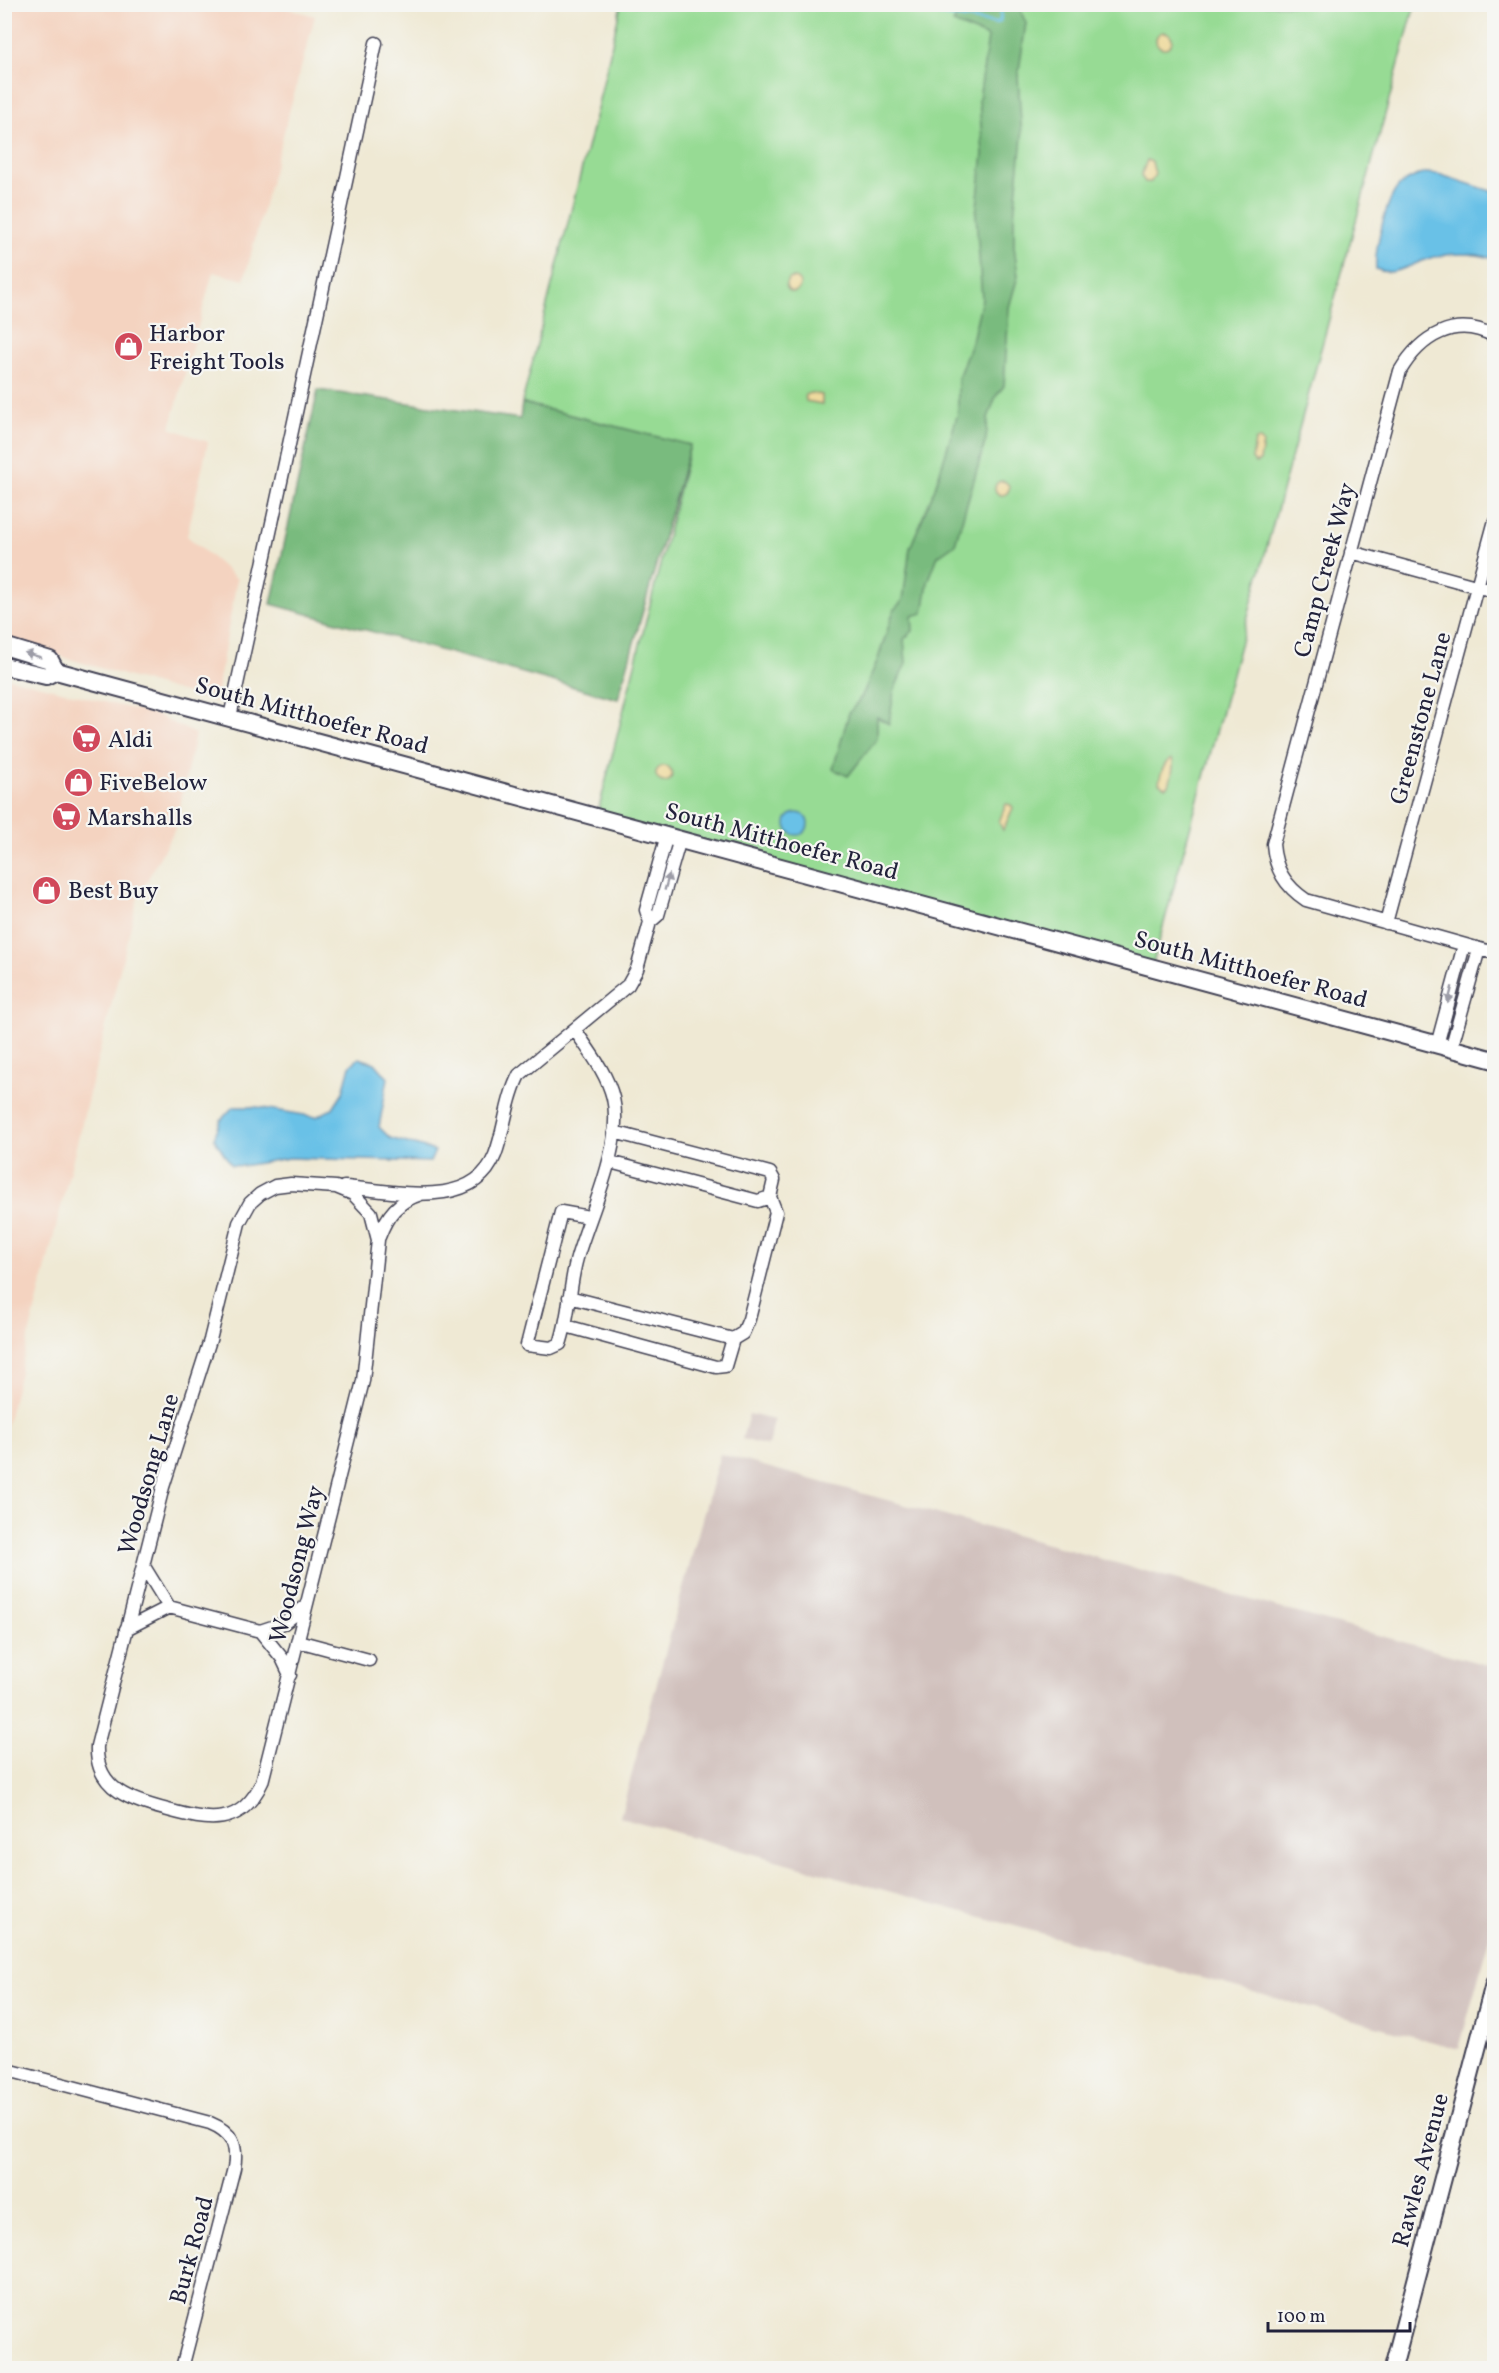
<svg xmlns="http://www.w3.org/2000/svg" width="1499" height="2373" font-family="Vollkorn,serif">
<rect width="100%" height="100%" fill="#f6f6f2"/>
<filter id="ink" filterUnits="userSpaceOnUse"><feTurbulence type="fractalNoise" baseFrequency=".0167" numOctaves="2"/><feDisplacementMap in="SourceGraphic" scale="12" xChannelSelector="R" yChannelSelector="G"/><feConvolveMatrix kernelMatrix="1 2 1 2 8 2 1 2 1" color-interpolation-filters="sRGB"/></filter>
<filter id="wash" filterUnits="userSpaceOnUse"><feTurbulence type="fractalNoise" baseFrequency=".008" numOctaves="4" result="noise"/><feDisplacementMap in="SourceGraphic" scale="24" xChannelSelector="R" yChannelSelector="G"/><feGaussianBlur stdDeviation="1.35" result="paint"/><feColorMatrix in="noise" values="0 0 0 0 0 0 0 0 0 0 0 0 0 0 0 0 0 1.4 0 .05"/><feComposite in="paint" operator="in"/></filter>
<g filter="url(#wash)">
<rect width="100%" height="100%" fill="#efe9d4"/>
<path fill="#f4d3c0" d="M271,4L315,16L244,280L213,272L170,428L208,442L187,536L237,579L215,702L5,640V5Z
M5,677L157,715L195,734L175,829L138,897L6,1428Z"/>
<path fill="#d0c0bc" d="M749,1414L774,1420L768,1446L742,1439Z
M720,1454L1494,1667V1920L1459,2049L620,1817Z"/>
<path fill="#97db94" stroke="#5c7e68" stroke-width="1.5" d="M621,5H1415L1152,967L597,816L690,445L522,403L596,113Z"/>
<path fill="#79bb7e" stroke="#4e6e5c" stroke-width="1.5" d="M965,5H1018L1026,23L1018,77L1022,137L1014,216V246L1018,276L1009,307L1004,386L996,396L988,418L986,439L955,544L938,556L928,582L923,613L912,616L913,631L904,639L906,663L894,691L889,724L877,717V739L848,776L833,769L849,713L862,696L878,659L894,610L903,600L910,548L935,488L958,413V378L972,341L982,299L976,215L983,154L979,100L988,37L953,23Z
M318,390L520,419L522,403L690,445L618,699L271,604Z"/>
<path fill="#eeda9e" stroke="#887e6c" stroke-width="1.5" d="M1156 40a8 8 0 1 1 16 0a8 8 0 1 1-16 0Z
M1147,160L1152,162L1155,174L1151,182H1145L1141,176Z
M786 285a7 7 0 1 1 14 0a7 7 0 1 1-14 0Z
M810,393L822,395V404L806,401L805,395Z
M1259,439L1263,443L1260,461L1255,463L1252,459L1255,441Z
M995 488a7 7 0 1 1 14 0a7 7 0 1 1-14 0Z
M1172,759C1175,764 1171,779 1169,785L1165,787L1159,783C1160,775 1164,761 1172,759Z
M656 774a8 8 0 1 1 16 0a8 8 0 1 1-16 0Z
M1006,804L1011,805L1013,808L1003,830L999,822Z"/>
<path fill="#69c1e7" stroke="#467291" stroke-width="1.5" d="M1425,173L1438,174L1494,192V259C1476,253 1457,253 1438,256C1418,259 1396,279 1376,269C1374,251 1386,199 1399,186C1407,179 1415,176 1425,173Z
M786 824a11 11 0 1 1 22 0a11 11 0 1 1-22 0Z
M359,1058L375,1063L388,1078L379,1127L390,1138L435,1151L430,1162L289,1158L242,1166L231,1165L214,1138L221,1120L233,1107H257L316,1117L332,1109L343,1092L350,1066Z"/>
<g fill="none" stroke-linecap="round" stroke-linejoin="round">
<path stroke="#69c1e7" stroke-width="3" d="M900,4L915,11L996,23L1000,21L1002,4
M1490,4L1494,14"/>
</g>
</g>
<g filter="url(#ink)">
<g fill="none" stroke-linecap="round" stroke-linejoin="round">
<defs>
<path id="street" d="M1494,336C1455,315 1421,336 1400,371L1273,844C1275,869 1285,886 1306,900L1494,953
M1351,552L1494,591
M230,717L376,43
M650,922L658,915L680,839
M1386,923L1494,524
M575,1030C589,1051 607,1073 613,1098C624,1145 590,1213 577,1258C569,1286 570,1315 560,1344L551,1348L527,1345L561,1212L589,1217
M1437,1045L1464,945
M1451,1049L1479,949
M610,1162L758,1201L770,1197L774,1180L770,1173L614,1132
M291,1184L336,1187L353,1194L371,1213L378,1240L363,1381L262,1782C241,1828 208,1821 168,1810C133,1801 95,1790 97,1746L163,1487L210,1340L239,1223L250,1203L260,1194L275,1186Z
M344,1187C391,1190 473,1212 495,1155C505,1129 506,1100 519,1075L628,985L637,969L650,922L646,910L667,835
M379,1237C387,1215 398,1201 421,1194
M569,1297L733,1339L743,1333L749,1319L776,1212L770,1197
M566,1326L716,1367L725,1366L733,1339
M143,1565L169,1607
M169,1607L260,1631
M126,1629L169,1607
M260,1631L282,1658L290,1675
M260,1631L284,1623L306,1606
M298,1641L369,1660
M4,2069L210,2123C232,2132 238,2145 234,2168L182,2368"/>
<path id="secondary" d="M4,646L50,660L56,671
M4,666L46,676L56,671L1494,1060
M1393,2368L1494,1984"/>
</defs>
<use href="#street" stroke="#414052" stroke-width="15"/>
<use href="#secondary" stroke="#414052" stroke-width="20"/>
<use href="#street" stroke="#fff" stroke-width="12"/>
<use href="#secondary" stroke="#fff" stroke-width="16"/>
</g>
<defs><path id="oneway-solid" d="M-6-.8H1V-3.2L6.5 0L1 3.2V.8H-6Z" transform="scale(1.5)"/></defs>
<g fill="#9c9ca7">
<use href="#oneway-solid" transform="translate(33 655) rotate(-163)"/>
<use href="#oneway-solid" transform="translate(667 882) rotate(-74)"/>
<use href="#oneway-solid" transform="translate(1450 995) rotate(105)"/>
</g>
</g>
<defs>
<symbol id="shop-disc" viewBox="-11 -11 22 22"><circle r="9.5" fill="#d1495b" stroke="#f6f6f2"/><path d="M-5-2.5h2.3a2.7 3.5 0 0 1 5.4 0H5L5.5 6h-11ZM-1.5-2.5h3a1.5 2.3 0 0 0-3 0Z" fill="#fff"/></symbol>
<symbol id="supermarket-disc" viewBox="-11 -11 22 22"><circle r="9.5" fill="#d1495b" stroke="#f6f6f2"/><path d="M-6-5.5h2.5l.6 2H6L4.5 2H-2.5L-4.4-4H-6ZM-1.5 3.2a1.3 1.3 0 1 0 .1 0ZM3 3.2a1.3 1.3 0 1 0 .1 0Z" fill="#fff"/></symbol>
</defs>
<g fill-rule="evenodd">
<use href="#shop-disc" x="112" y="330" width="33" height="33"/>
<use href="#supermarket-disc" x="70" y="722" width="33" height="33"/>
<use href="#shop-disc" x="62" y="766" width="33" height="33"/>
<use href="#supermarket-disc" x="50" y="800" width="33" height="33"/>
<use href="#shop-disc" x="30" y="874" width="33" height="33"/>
</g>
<g text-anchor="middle" stroke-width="4.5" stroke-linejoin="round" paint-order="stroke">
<g font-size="24" fill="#22223b" stroke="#f6f6f2" text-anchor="start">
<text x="149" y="341">Harbor<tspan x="149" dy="28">Freight Tools</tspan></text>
<text x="108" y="747">Aldi</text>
<text x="99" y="790">FiveBelow</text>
<text x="87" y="825">Marshalls</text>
<text x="68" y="898">Best Buy</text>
</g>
<g font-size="24" fill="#22223b" stroke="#f6f6f2">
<text transform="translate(1324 570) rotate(-75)" y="8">Camp Creek Way</text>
<text transform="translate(312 715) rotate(15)" y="8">South Mitthoefer Road</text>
<text transform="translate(1420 718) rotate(-75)" y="8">Greenstone Lane</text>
<text transform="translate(782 841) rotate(15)" y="8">South Mitthoefer Road</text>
<text transform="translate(1251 969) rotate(15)" y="8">South Mitthoefer Road</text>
<text transform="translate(148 1474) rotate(-74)" y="8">Woodsong Lane</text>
<text transform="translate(296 1564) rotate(-76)" y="8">Woodsong Way</text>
<text transform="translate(1420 2170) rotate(-75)" y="8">Rawles Avenue</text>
<text transform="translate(191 2250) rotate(-75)" y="8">Burk Road</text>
</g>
</g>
<rect width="1499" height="2373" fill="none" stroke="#f6f6f2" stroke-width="24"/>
<path d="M1268 2322v9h142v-9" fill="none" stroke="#22223b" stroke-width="3"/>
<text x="1277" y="2322" font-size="18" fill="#22223b" stroke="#f6f6f2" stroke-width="4.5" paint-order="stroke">100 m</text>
</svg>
